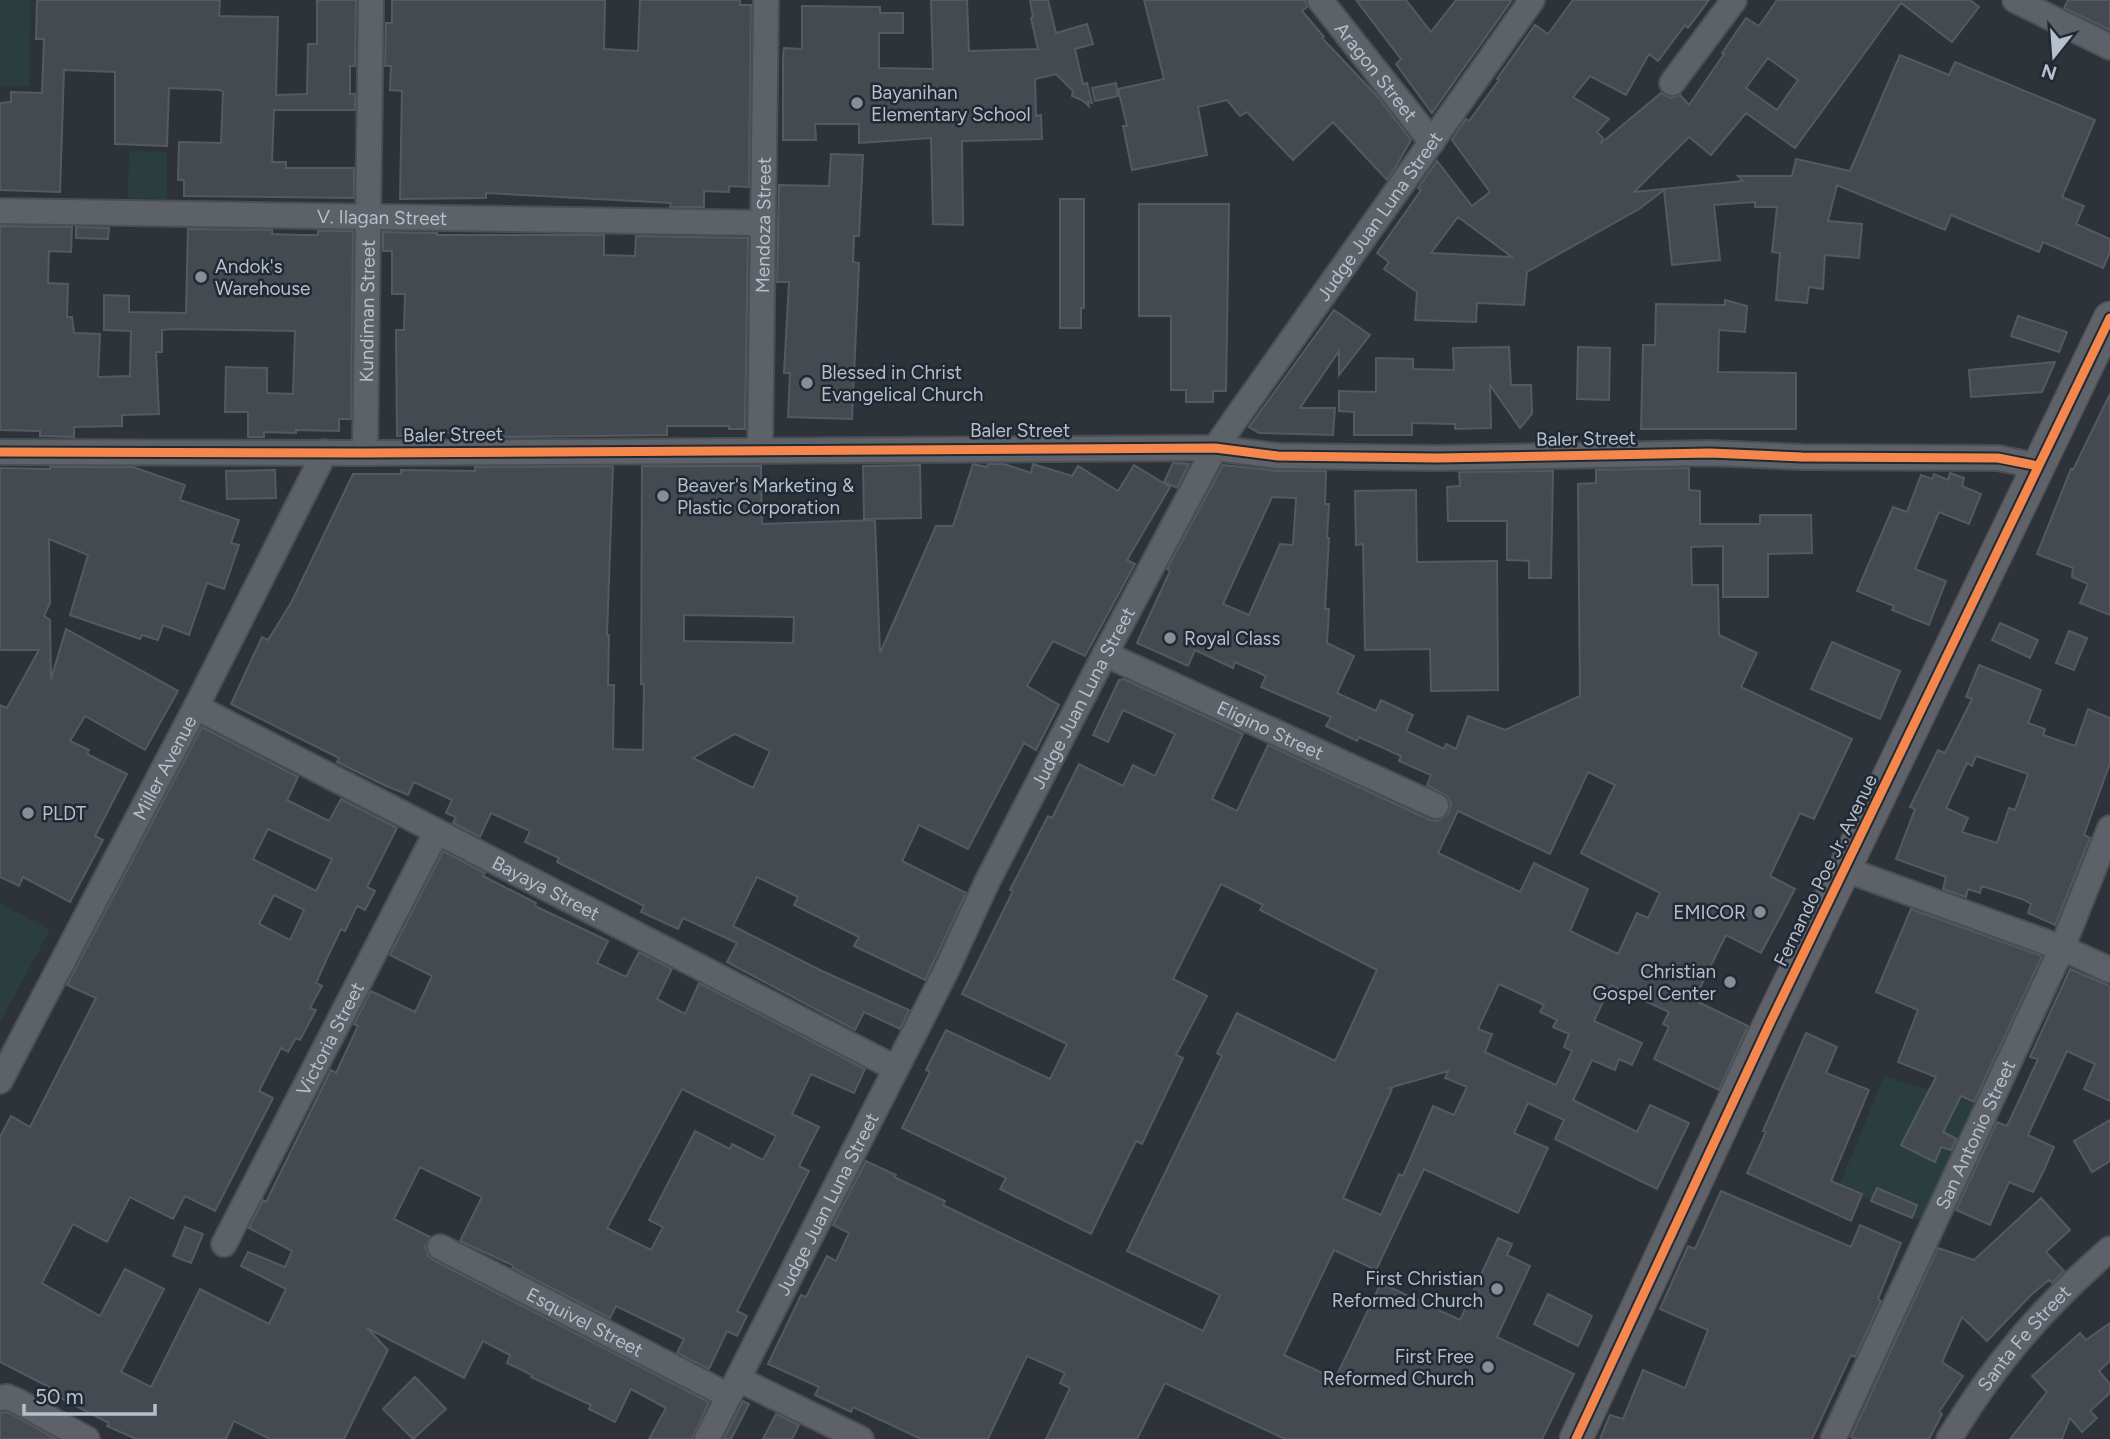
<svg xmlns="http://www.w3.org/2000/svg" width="2110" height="1439" font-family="Figtree,sans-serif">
<rect width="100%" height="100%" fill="#2d3339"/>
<path fill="#2a3e40" d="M0,0H31L29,86H0Z
M129,151L167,152V199L128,198Z
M0,903L50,930L0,1022Z
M1884,1076L1990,1108L1934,1226L1839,1187Z"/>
<path fill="#454a50" stroke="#545a61" stroke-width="2" fill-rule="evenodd" d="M37,0H220L219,16L278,17L276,95L307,94L308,44H317V0H356L355,66H350V94H355V110H274L272,162H286V168H354V198L184,196V180H178L179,142L221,143L223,92L220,90L169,88L167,146L115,144V72L64,70L60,192L0,190V103L11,102V92L42,93L44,39H36Z
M392,0H605L604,49L638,51L640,0H740V5H751L749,187L729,186V192L704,191V207H670L671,203L486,193V198L400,199L402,91L390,90L391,66H385L386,23H392Z
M931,0H967L969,51L1038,49L1031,18L1033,17L1030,0H1048L1056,33L1087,24L1093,44L1075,49L1083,84L1087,83L1092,103L1088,101L1089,106L1082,100L1072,96L1073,91L1056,74L1035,79L1036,116L1041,115L1042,139L962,141L963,225L933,224L931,138L859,143V124H815L816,140H783V57L784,48L802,49V6L880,7V13H903V33H879V68L933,69Z
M1144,0H1305L1307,7L1302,11L1324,37L1322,38L1377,96L1411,140L1395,168L1387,180L1333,122L1293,160L1247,112L1240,116L1227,100L1198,107L1207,155L1132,170L1123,126H1127L1118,89L1164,79Z
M1356,0H1406L1431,32L1456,0H1512L1432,113L1396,64L1401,59Z
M1573,0H1709L1688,28L1685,25L1658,61L1649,54L1626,95L1590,76L1573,97L1609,119L1597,132L1603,138L1600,144L1661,93L1671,98L1680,95L1689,105L1724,54L1722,53L1746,18L1759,26L1777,0H1970L1979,7L1952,42L1901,3L1795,148L1746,113L1711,155L1689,137L1634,192L1743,181L1738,176H1792L1796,159L1850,171L1900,55L1949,75L1955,62L2095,120L2062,197L2084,206L2076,224L2110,239V252L2103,268L2043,242L2039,252L1951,215L1945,230L1837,185L1828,221L1862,224L1859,258L1825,255L1823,289L1809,287L1807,303L1776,300L1780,253L1772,252L1777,207H1755V202L1714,205L1720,260L1672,265L1664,190L1639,209L1527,272L1524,305L1477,303L1476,322L1415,320L1417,292L1384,269L1389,262L1377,253L1421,190L1418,188L1437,161L1472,206L1490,192L1452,140L1466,119L1469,121L1499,80L1497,79L1535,25L1548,34ZM1768,58L1798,80L1777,110L1746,88ZM1458,217L1512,257L1431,253Z
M2068,0H2110V30L2064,8Z
M1116,83L1118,96L1095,101L1092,88Z
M831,154L863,155L859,236H854L853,262L859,263L852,419L788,417L790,373H784L789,282H777L779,185L829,186Z
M1060,199H1084V308H1081V328H1060Z
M1139,204H1229L1226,391H1213V402H1186V390H1171V316H1139Z
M0,226L72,227L71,252L49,251L48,283L68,284L67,317H72L74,333L100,334L98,377L130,376L131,331L104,330V295L129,296V312L186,313L188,229L272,230V234L301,235H318V231H353L351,419H339V431L296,430V433L264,432V437H248V412H225L226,367L267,368V393L293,394L295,331L172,329L162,330V352H156L159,414L122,415V426L74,427V437L40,436V431L0,430Z
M76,227L109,228L108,239L76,238Z
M383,232L437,233V235H604V255L635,256L636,236L748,238L745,429H729V426H667V435L499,437V433H441V436H397L396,330H404L405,294H392V251H383Z
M1725,300L1747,306L1745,332L1719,330L1718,372L1796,373V429H1641L1643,345H1655L1656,304L1725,305Z
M1334,310L1370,335L1339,375V351L1300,408H1335L1333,435L1259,433L1249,427Z
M2018,316L2067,332L2059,352L2011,336Z
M1509,347L1511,385H1531L1532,414L1520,428L1490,385L1491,428L1455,429V424L1412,423V435H1354V412L1339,411V391L1376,392V358L1413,359V369L1454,370L1453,348Z
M1578,347L1610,348L1609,400L1577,399Z
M2055,362L2042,392L1971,397L1969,370Z
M2110,394V615L2080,603L2088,584L2072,577L2073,568L2037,554L2071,469L2073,470Z
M1173,463L1189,464L1177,488L1164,482Z
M973,464L987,467L988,464H1004L1031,473L1033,464L1072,476L1078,466L1118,491L1134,465L1170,487L1127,560L1135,564L1085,656L1053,641L1027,686L1059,705L1036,750L1024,743L968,849L919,825L902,861L966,893L925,980L854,946L859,937L794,905L798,897L757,877L733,926L822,971L909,1010L900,1029L864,1012L855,1030L727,962L737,943L683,918L678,929L641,912L644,906L557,862L559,858L525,842L530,831L491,813L480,837L453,823L456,817L446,813L452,800L414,782L408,795L384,785L337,762L339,758L231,704L262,637L268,640L291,603L353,474H401V470L475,471V467L613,466L607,635H609L608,685H614L613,749L643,750L644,684H641L642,466H761L762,524L875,520L880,653L936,526H953ZM684,615L794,617L793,643L684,641ZM735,734L770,751L753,788L693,758Z
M920,465L921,518L864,519L863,466Z
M1223,465L1278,471H1326L1325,504H1329L1327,538H1329L1325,609H1329L1327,643L1354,656L1337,693L1376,711L1381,700L1413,715L1406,731L1444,749L1446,744L1456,749L1468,716L1505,730L1580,696L1578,484L1596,483V470L1689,468V490L1700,491V524H1760V515H1811L1812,553L1768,554V597H1723V546L1691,547L1692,585H1718L1719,635L1757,653L1741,687L1852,739L1814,819L1800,813L1770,876L1795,889L1761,953L1726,935L1694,1000L1748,1026L1719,1090L1654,1059L1669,1027L1663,1024L1669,1012L1611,985L1594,1021L1642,1043L1632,1065L1619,1059L1615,1070L1592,1060L1573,1100L1637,1132L1650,1105L1689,1123L1657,1189L1555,1139L1564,1120L1528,1103L1514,1133L1548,1148L1518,1213L1424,1169L1376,1270L1334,1250L1284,1355L1335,1379L1381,1283L1460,1320L1498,1238L1512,1244L1507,1255L1530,1266L1497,1337L1574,1374L1542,1439H1285L1165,1383L1137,1439H1046L1070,1388L1060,1383L1065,1373L1027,1356L988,1439H921L853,1407L851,1412L815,1395L819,1387L768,1364L801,1295L806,1297L827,1256L836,1261L849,1233L833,1225L866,1161L896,1175L894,1177L945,1201L943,1205L1203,1331L1220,1295L1127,1251L1222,1056L1217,1053L1237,1013L1335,1061L1377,970L1260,910L1263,905L1221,884L1173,979L1207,996L1176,1055L1183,1058L1142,1144L1136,1141L1091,1234L1000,1189L1006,1178L902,1128L930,1072L926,1070L946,1030L1050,1079L1067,1044L962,994L1013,891L1010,890L1048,816L1052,818L1079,764L1123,786L1133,765L1155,776L1175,734L1123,710L1108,742L1093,735L1119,680L1124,679L1243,734L1212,799L1237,811L1268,745L1430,820L1438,821L1449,813L1451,804L1448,797L1427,785L1431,775L1399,761L1401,756L1359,737L1357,741L1326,726L1331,717L1261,687L1266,676L1235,662L1233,668L1195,650L1188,666L1137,643L1170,571L1167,569ZM1272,497L1296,498L1293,545L1280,544L1249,615L1223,604ZM1588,772L1615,785L1581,853L1660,893L1648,918L1637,913L1618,954L1570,931L1588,889L1534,863L1520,892L1438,853L1458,811L1550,854ZM1499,984L1544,1005L1540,1012L1557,1020L1553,1027L1569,1034L1564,1047L1572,1051L1556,1085L1485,1052L1492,1034L1478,1029ZM1448,1071L1445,1078L1467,1087L1454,1115L1433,1106L1403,1176L1399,1174L1381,1215L1343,1198L1392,1089L1389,1088Z
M50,467H133L185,485L180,500L239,520L231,543L239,545L224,589L207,583L189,635L163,625L158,640L142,635L140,639L70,615L88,555L49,539L50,603L44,616L50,620L51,679L66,629L178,691L145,750L85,716L70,741L89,750L87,754L127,774L95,836L103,840L70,902L23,877L19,886L0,877V705L7,708L39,650H0V468L50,469Z
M275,470L276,498L227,499L226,471Z
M1553,471L1551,578H1529V561L1507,560V521H1448L1447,487L1460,486L1459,472Z
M1950,473L1964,478L1962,486L1981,494L1969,524L1939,512L1915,569L1946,581L1929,625L1892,610L1894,606L1857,591L1893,507L1907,512L1921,475L1932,479L1934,474L1948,480Z
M1416,490L1417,562L1497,561L1498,690L1431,691L1430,649L1365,650L1363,544L1356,545L1355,491Z
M2000,623L2038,640L2030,658L1992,640Z
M2069,631L2087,638L2074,670L2056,663Z
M1832,642L1900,671L1880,719L1811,689Z
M1979,665L2041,690L2028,723L2045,729L2043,735L2075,746L2088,709L2110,718V763L2084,835L2090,838L2055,925L2028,913L2031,904L2022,899L1982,886L1980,893L1968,889L1966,897L1943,889L1946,877L1896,859L1915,809L1910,807L1938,750L1945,753L1972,699L1966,697ZM1976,756L2028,774L2015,810L2009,808L1997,843L1962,832L1968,818L1946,808L1967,763L1972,766Z
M202,727L298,777L287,800L329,821L341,799L397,828L367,887L375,891L365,910L357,906L345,931L341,929L328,956L316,983L322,986L310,1008L316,1010L300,1040L296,1038L288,1052L281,1048L259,1091L273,1098L215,1211L185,1196L173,1219L130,1197L107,1242L73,1224L42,1283L100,1316L125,1269L164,1289L121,1372L151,1387L200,1289L269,1324L286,1289L241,1266L248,1252L285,1267L292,1251L249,1228L263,1200L266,1202L331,1070L336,1073L358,1026L354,1024L371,991L415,1012L432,976L390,955L443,851L485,873L483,876L536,903L535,906L608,941L597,963L626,977L639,952L672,969L657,999L685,1014L699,983L865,1069L854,1093L811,1074L792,1114L819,1127L799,1166L809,1171L737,1311L747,1316L737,1336L727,1331L709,1369L677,1353L684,1339L616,1306L610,1318L513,1268L512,1265L460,1241L482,1197L420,1167L394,1219L430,1237L425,1248L428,1256L433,1260L709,1402L692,1439H649L666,1408L631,1389L615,1422L589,1409L591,1405L531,1377L532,1375L507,1363L510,1355L483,1341L464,1378L367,1328L388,1350L344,1439H270L234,1421L226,1439H136L107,1426L109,1423L53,1394L55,1390L0,1362V1137L11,1116L30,1127L96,998L67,985ZM268,829L332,859L316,891L253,859ZM274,895L304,910L290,940L259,924ZM682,1089L776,1136L763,1160L732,1144L730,1149L695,1131L649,1220L663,1227L651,1250L607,1228Z
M1911,909L2042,956L1974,1102L1961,1096L1943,1132L1957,1139L1951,1150L1941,1147L1935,1162L1901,1145L1936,1077L1898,1062L1918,1010L1876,992Z
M2070,969L2110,986V1101L2084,1089L2095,1064L2067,1051L2028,1135L2054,1147L2044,1170L2033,1192L2009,1182L1990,1225L1956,1210L1997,1122L2007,1126L2021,1096L2038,1059L2030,1057Z
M1806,1033L1837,1047L1826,1073L1869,1090L1831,1181L1862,1194L1851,1221L1747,1173L1766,1132L1763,1131Z
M2110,1120V1161L2092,1172L2074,1141Z
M1877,1188L1917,1205L1912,1218L1871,1201Z
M1721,1191L1851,1247L1860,1225L1901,1243L1878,1299L1881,1301L1855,1357L1851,1355L1812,1439H1600L1610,1415L1623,1419L1643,1370L1685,1388L1708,1330L1660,1309L1688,1246L1695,1249Z
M2041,1198L2070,1230L2046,1252L2064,1271L2052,1283L2049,1280L2031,1295L1987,1341L1962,1317L1942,1362L1963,1376L1939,1412L1942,1414L1929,1439H1856L1851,1437L1938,1248L1974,1260Z
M185,1227L203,1234L191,1263L173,1256Z
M1548,1294L1592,1316L1578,1346L1534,1324Z
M2110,1323V1361L2099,1371L2110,1384V1393L2090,1411L2097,1418L2082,1432L2070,1418L2062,1439H2010L2047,1392L2032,1376L2080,1333L2086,1340Z
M415,1377L446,1409L413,1439L383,1409Z
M743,1401L749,1404L731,1439H724Z
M5,1412L11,1414L56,1439H0V1413Z
M776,1414L799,1425L792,1439H763Z"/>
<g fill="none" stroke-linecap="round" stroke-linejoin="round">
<defs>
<g id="minor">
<path id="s1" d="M1320,0L1432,142"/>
<path d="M2015,0L2110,47"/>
<path d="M1672,83L1734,0"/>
<path id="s2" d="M0,211L763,223"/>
<path id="s3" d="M760,451L766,0"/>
<path d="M0,452L365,453L1215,448L1278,456L1438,458L1710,453L1802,457L1998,458L2038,466"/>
<path id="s4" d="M365,453L371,0"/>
<path id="s5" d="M1105,654L1436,806"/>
<path id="s6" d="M196,707L895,1068"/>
<path d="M1844,869L2062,948L2110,970"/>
<path id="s7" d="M0,1081L196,707L325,452"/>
<path id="s8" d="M224,1244L436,833"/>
<path id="s9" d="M440,1247L729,1396"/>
<path d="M738,1379L861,1439"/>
<path d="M0,1398L7,1397L17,1401L87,1439"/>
<path id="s10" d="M707,1439L947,969L987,882L1105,654L1215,448L1532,0"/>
<path id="s11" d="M1833,1439L2062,948L2110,828"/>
<path id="s12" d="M1949,1439C1994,1364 2044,1306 2110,1249"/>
</g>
<path id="major" d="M1576,1439L1769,1025L2110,318"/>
</defs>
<use href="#minor" stroke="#4b4f54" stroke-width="28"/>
<use href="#major" stroke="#4b4f56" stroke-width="35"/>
<use href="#minor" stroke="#5d6168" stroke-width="24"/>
<use href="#major" stroke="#5f6369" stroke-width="32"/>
<defs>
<path id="cycleway" d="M0,452L365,453L1215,448L1278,456L1438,458L1710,453L1802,457L1998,458L2038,466
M1576,1439L1769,1025L2110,318"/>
</defs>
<use href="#cycleway" stroke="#202934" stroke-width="13"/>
<use href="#cycleway" stroke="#f5874c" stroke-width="9"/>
</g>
<g fill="#878e97" stroke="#202934" stroke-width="2.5">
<circle cx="857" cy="103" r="7"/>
<circle cx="201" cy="277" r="7"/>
<circle cx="807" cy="383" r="7"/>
<circle cx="663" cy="496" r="7"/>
<circle cx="1170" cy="638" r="7"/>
<circle cx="28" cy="813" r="7"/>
<circle cx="1760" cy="912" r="7"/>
<circle cx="1730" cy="982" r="7"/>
<circle cx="1497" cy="1289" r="7"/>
<circle cx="1488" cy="1367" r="7"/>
</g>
<g text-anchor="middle" stroke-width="5" stroke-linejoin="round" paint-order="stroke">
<g font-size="19" fill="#b7bfca" stroke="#202934">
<text dy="7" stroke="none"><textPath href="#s1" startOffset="91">Aragon Street</textPath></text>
<text dy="7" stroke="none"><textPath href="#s2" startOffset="382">V. Ilagan Street</textPath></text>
<text dy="7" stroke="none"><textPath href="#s10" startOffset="1398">Judge Juan Luna Street</textPath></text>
<text dy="7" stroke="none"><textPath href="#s3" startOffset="226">Mendoza Street</textPath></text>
<text dy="7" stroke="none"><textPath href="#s4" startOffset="142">Kundiman Street</textPath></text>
<text x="1020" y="437">Baler Street</text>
<text transform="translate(453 434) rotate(-1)" y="7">Baler Street</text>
<text transform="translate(1586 438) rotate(-1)" y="7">Baler Street</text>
<text dy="7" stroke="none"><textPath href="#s10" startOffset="831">Judge Juan Luna Street</textPath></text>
<text dy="7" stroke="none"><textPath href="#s5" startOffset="182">Eligino Street</textPath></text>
<text dy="7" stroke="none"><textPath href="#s7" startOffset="354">Miller Avenue</textPath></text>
<text transform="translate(1825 870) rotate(-64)" y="7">Fernando Poe Jr. Avenue</text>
<text dy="7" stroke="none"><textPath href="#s6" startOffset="394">Bayaya Street</textPath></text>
<text dy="7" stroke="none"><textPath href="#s8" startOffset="231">Victoria Street</textPath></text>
<text dy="7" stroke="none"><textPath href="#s11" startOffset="336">San Antonio Street</textPath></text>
<text dy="7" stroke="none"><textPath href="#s10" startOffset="264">Judge Juan Luna Street</textPath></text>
<text dy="7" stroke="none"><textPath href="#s9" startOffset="163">Esquivel Street</textPath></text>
<text dy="7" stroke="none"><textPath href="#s12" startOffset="126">Santa Fe Street</textPath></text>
</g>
<g font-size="19" fill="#b7bfca" stroke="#202934" text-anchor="start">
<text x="871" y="99">Bayanihan<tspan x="871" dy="22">Elementary School</tspan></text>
<text x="215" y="273">Andok's<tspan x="215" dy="22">Warehouse</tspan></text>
<text x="821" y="379">Blessed in Christ<tspan x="821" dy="22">Evangelical Church</tspan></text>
<text x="677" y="492">Beaver's Marketing &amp;<tspan x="677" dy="22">Plastic Corporation</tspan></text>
<text x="1184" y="645">Royal Class</text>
<text x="42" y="820">PLDT</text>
<text x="1746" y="919" text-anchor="end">EMICOR</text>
<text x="1716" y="978" text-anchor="end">Christian<tspan x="1716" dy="22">Gospel Center</tspan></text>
<text x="1483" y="1285" text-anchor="end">First Christian<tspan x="1483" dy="22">Reformed Church</tspan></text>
<text x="1474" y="1363" text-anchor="end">First Free<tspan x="1474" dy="22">Reformed Church</tspan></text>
</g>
</g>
<g transform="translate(2054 56) rotate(197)" stroke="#202934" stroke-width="5" paint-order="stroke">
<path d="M0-5L12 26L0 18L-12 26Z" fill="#b7bfca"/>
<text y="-10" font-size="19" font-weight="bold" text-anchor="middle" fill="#b7bfca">N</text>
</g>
<path d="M24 1404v10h131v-10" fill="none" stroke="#b7bfca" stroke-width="3.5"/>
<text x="35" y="1404" font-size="21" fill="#b7bfca" stroke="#202934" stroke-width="5" paint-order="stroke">50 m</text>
</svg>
